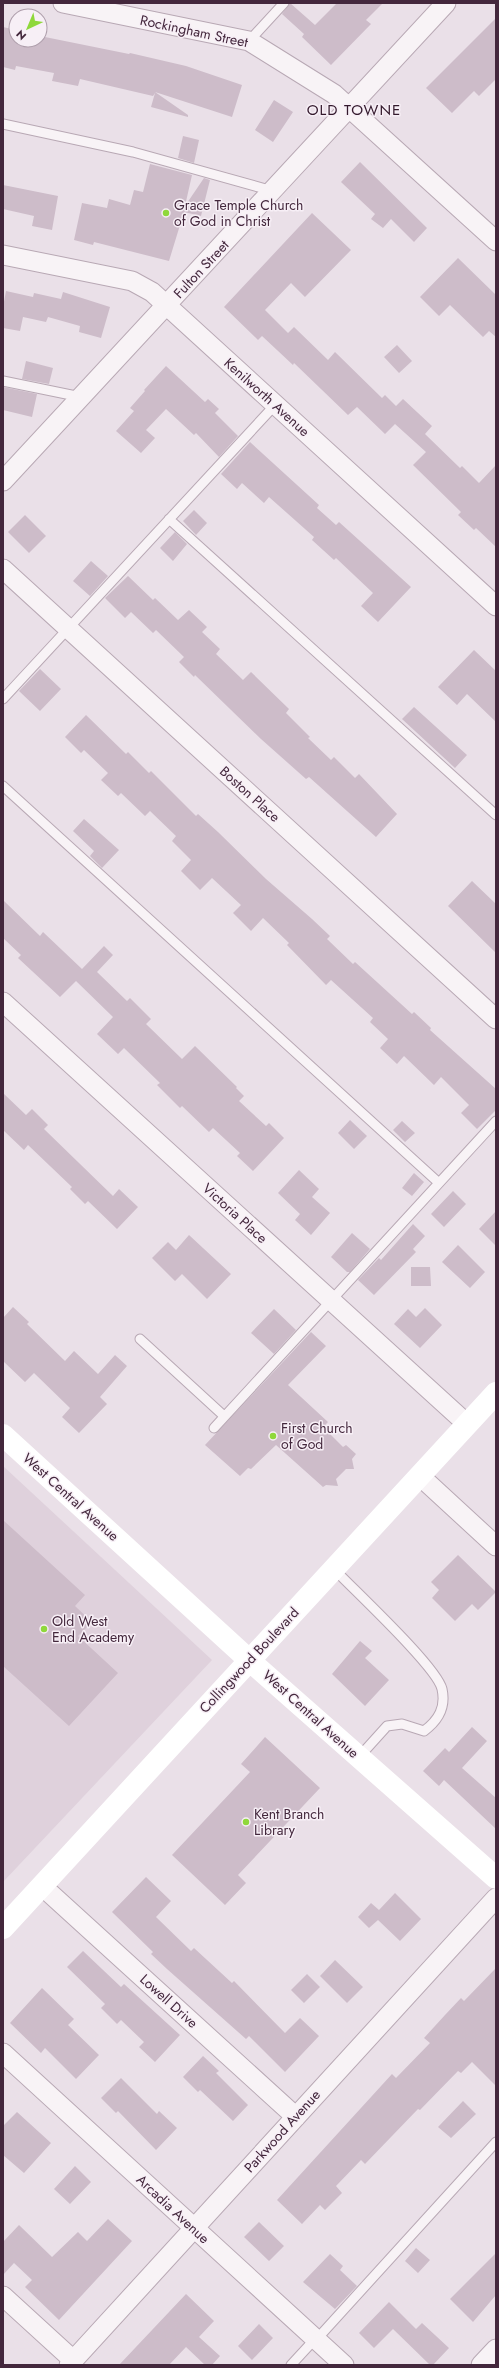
<svg xmlns="http://www.w3.org/2000/svg" width="499" height="2368" font-family="Jost,sans-serif">
<rect width="100%" height="100%" fill="#eae0e8"/>
<path fill="#dfd1dc" d="M3,1466L212,1660L3,1882Z"/>
<path fill="#cdbcc9" d="M290,3L315,25L337,3H383L366,20L371,24L331,65L302,37L304,34L282,14Z
M496,18V79L479,96L474,91L452,113L426,88Z
M3,27L16,30V40H40V36L129,54L130,53L186,66L242,85L232,117L155,92L188,115V117L151,107L155,93L153,96L80,79L78,86L52,81L54,73L16,66L15,70L3,67Z
M274,100L293,112L273,142L255,130Z
M183,136L199,140L194,163L178,158Z
M360,162L427,228L414,242L391,219L383,228L371,219L375,214L341,182Z
M150,164L192,175L185,206L204,178L210,180L201,216L184,212L169,261L94,242L93,245L74,240L82,203L107,208L109,199L130,205L134,190L143,192Z
M3,185L58,196L52,230L32,226L34,216L3,209Z
M312,213L351,250L305,297L291,283L265,310L288,333L294,327L328,360L335,352L382,398L385,395L396,406L403,399L432,426L425,434L460,468L462,466L479,483L496,465V547L476,528L474,530L458,515L461,512L413,465L426,452L395,424L385,434L357,407L348,415L294,363L293,365L262,336L258,340L224,307Z
M458,258L496,295V337L489,331L483,337L450,305L439,316L420,297Z
M6,291L33,297L34,293L61,299L63,292L110,307L101,338L79,332L80,326L48,317L46,322L23,317L20,331L3,328V307Z
M397,345L412,361L399,373L384,357Z
M26,361L53,368L49,384L22,379Z
M166,366L205,402L208,399L219,409L215,413L238,436L219,457L196,433L194,435L166,409L146,430L155,438L141,453L116,431L134,411L130,408L145,391L144,390Z
M3,387L37,394L32,417L3,410Z
M250,442L319,505L317,508L336,525L339,522L411,587L378,622L361,606L373,593L336,558L334,560L312,540L314,537L269,497L264,503L242,483L237,489L221,474Z
M194,510L207,523L196,535L183,521Z
M25,515L46,536L29,553L8,532Z
M175,532L187,544L173,561L160,548Z
M91,561L108,576L90,596L73,581Z
M128,576L153,600L155,598L178,620L189,610L207,627L202,632L220,649L216,654L243,680L251,672L289,709L286,713L310,737L308,738L331,760L334,757L355,778L359,774L397,814L376,837L309,777L306,779L261,739L195,675L194,677L179,662L184,657L156,630L153,633L131,612L125,618L105,598Z
M474,650L496,671V722L467,694L457,705L438,687Z
M40,669L61,689L40,711L19,691Z
M414,707L467,755L455,768L402,719Z
M86,715L126,754L128,752L149,773L151,771L196,816L198,814L218,832L266,879L312,919L330,936L327,939L353,964L355,962L412,1014L414,1012L431,1028L430,1030L496,1089V1110L477,1129L461,1113L469,1105L441,1077L434,1085L404,1056L397,1064L380,1048L388,1039L370,1022L373,1018L331,980L326,985L287,945L289,943L263,918L251,931L233,913L241,905L212,878L200,890L181,871L191,860L172,841L176,836L150,811L145,816L121,793L118,796L101,780L108,773L84,750L81,753L65,737Z
M84,819L119,850L102,868L90,856L94,851L73,831Z
M472,881L496,904V953L448,906Z
M3,900L40,936L43,932L82,969L104,946L113,955L97,972L127,1001L130,998L151,1019L146,1024L182,1059L195,1046L237,1087L236,1088L244,1096L239,1101L266,1126L269,1123L284,1138L253,1171L237,1156L240,1153L213,1128L209,1132L182,1106L180,1108L157,1085L160,1083L124,1048L118,1054L97,1034L113,1017L76,981L60,997L18,958L21,955L3,938Z
M3,1093L26,1115L32,1109L48,1125L44,1129L113,1196L119,1189L138,1207L117,1229L88,1201L85,1204L70,1189L72,1187L28,1145L24,1150L3,1130Z
M350,1120L367,1136L354,1149L338,1133Z
M402,1121L415,1133L405,1142L393,1130Z
M299,1170L319,1189L312,1197L330,1213L311,1235L295,1220L300,1214L278,1193Z
M414,1173L424,1182L412,1196L402,1188Z
M453,1191L466,1204L444,1227L431,1214Z
M496,1211V1246L479,1229Z
M413,1224L425,1236L413,1249L416,1252L374,1295L358,1280L379,1258L381,1260Z
M352,1233L370,1249L350,1272H347L331,1257Z
M189,1235L231,1274L207,1299L182,1274L175,1281L152,1258L168,1242L176,1250Z
M458,1245L485,1272L470,1288L442,1262Z
M411,1267H430L431,1286H411Z
M13,1307L29,1322L27,1324L65,1361L74,1351L98,1374L115,1355L127,1366L100,1397L107,1404L79,1433L62,1417L70,1408L34,1373L25,1382L3,1361V1318Z
M425,1308L442,1325L420,1348L394,1324L408,1309L416,1317Z
M274,1309L296,1330L274,1354L251,1333Z
M311,1332L326,1346L288,1385L328,1422L323,1427L343,1447L346,1445L356,1454L352,1459L354,1469H346L336,1479L338,1486L326,1485L323,1487L276,1445L251,1469L248,1468L240,1476L205,1445Z
M3,1520L85,1595L75,1606L92,1622L78,1636L118,1673L69,1726L3,1666Z
M458,1555L496,1592L478,1610L472,1604L455,1621L432,1598L439,1590L431,1582Z
M360,1641L372,1651L365,1658L389,1680L365,1706L332,1674Z
M472,1727L487,1741L462,1768L496,1798V1829L444,1780L439,1786L423,1771L445,1748L449,1752Z
M265,1737L320,1788L238,1875L246,1883L225,1905L172,1855L250,1772L241,1764Z
M146,1877L171,1901L156,1917L191,1951L194,1948L232,1983L234,1981L285,2033L300,2018L319,2036L285,2072L249,2036L246,2039L167,1969L151,1954L153,1952L112,1912Z
M395,1893L421,1919L400,1941L378,1920L369,1928L358,1917L371,1903L379,1910Z
M83,1951L121,1987L124,1984L180,2035L155,2062L139,2047L144,2042L121,2020L117,2024L101,2008L105,2004L67,1967Z
M335,1960L363,1987L347,2003L320,1976Z
M496,1968V2086L472,2062L461,2073L458,2071L420,2110L418,2109L365,2164L361,2160L336,2186L342,2193L325,2210L320,2205L302,2224L277,2200L392,2074L396,2078L430,2043L424,2038L445,2015L461,1998L464,2001Z
M307,1974L320,1987L304,2003L291,1990Z
M42,1988L74,2019L68,2025L99,2055L76,2079L45,2048L41,2053L10,2023Z
M203,2056L219,2071L216,2073L248,2105L233,2121L200,2090L198,2092L183,2077Z
M121,2078L157,2114L159,2111L177,2128L156,2150L118,2111L116,2113L101,2098Z
M463,2101L476,2114L451,2138L438,2127Z
M17,2112L51,2143L24,2173L3,2155V2126Z
M75,2166L91,2182L70,2204L54,2189Z
M108,2219L132,2241L59,2320L25,2287L32,2280L14,2263L3,2275V2242L19,2225L52,2257L78,2232L87,2241Z
M259,2222L284,2246L269,2261L244,2237Z
M416,2248L430,2260L418,2273L405,2261Z
M496,2253V2295L473,2322L450,2299Z
M330,2254L343,2266L340,2270L357,2286L335,2309L303,2282Z
M186,2294L214,2321L199,2337L220,2356L212,2365H205L186,2347L169,2365H119Z
M389,2302L416,2329L422,2323L449,2348L433,2365H430L393,2329L374,2348L359,2333Z
M259,2324L273,2338L252,2360L238,2346Z"/>
<g fill="none" stroke-linecap="round" stroke-linejoin="round">
<defs>
<path id="lane" d="M249,41L284,3
M3,124L133,152L273,191
M3,381L81,397
M169,519L496,815
M3,699L275,405
M3,786L439,1183
M140,1339L224,1416
M214,1428L496,1121
M334,1569C354,1590 437,1667 442,1689C446,1707 439,1720 424,1731L402,1724L387,1726L359,1757
M316,2340L496,2142
M291,2365L315,2339"/>
<path id="street" d="M63,3L249,41L334,94L496,241
M3,255L132,281L152,292L496,606
M3,481L446,3
M3,569L496,1019
M3,1002L467,1424
M420,1476L496,1546
M42,1886L296,2117
M3,2053L344,2365
M3,2296L73,2360
M69,2365L496,1898
M481,2365L496,2349"/>
</defs>
<use href="#lane" stroke="#b8a8b4" stroke-width="11"/>
<use href="#street" stroke="#b8a8b4" stroke-width="21"/>
<use href="#lane" stroke="#f8f3f6" stroke-width="9"/>
<use href="#street" stroke="#f8f3f6" stroke-width="19"/>
<path stroke="#fff" stroke-width="22" d="M3,1435L249,1660L496,1878
M3,1928L496,1393"/>
</g>
<g fill="#8fd83b" stroke="#f7eff6" stroke-width="1.5">
<circle cx="166" cy="213" r="4"/>
<circle cx="273" cy="1436" r="4"/>
<circle cx="44" cy="1629" r="4"/>
<circle cx="246" cy="1822" r="4"/>
</g>
<g text-anchor="middle" stroke-width="3" stroke-linejoin="round" paint-order="stroke">
<g font-size="14" fill="#43273c" stroke="#f7eff6">
<text transform="translate(194 31) rotate(12)" y="5">Rockingham Street</text>
<text transform="translate(201 269) rotate(-47)" y="5">Fulton Street</text>
<text transform="translate(267 397) rotate(42)" y="5">Kenilworth Avenue</text>
<text transform="translate(250 794) rotate(42)" y="5">Boston Place</text>
<text transform="translate(235 1213) rotate(42)" y="5">Victoria Place</text>
<text transform="translate(71 1497) rotate(42)" y="5">West Central Avenue</text>
<text transform="translate(249 1660) rotate(-47)" y="5">Collingwood Boulevard</text>
<text transform="translate(311 1714) rotate(42)" y="5">West Central Avenue</text>
<text transform="translate(169 2001) rotate(42)" y="5">Lowell Drive</text>
<text transform="translate(282 2131) rotate(-48)" y="5">Parkwood Avenue</text>
<text transform="translate(173 2209) rotate(43)" y="5">Arcadia Avenue</text>
</g>
<g font-size="14" fill="#43273c" stroke="#f7eff6" text-anchor="start">
<text x="174" y="210">Grace Temple Church<tspan x="174" dy="16">of God in Christ</tspan></text>
<text x="281" y="1433">First Church<tspan x="281" dy="16">of God</tspan></text>
<text x="52" y="1626">Old West<tspan x="52" dy="16">End Academy</tspan></text>
<text x="254" y="1819">Kent Branch<tspan x="254" dy="16">Library</tspan></text>
</g>
<g font-size="15" letter-spacing="1" fill="#33192c" stroke="#f7eff6">
<text x="354" y="115">OLD TOWNE</text>
</g>
</g>
<rect width="499" height="2368" fill="none" stroke="#43273c" stroke-width="8"/>
<g transform="translate(28 28) rotate(224)"><circle r="19" fill="#f7eff6" stroke="#af9fac"/>
<path d="M0-3L7 15L0 10L-7 15Z" fill="#8fd83b"/>
<text y="-6" font-size="11" font-weight="bold" text-anchor="middle" fill="#43273c">N</text>
</g>
</svg>
